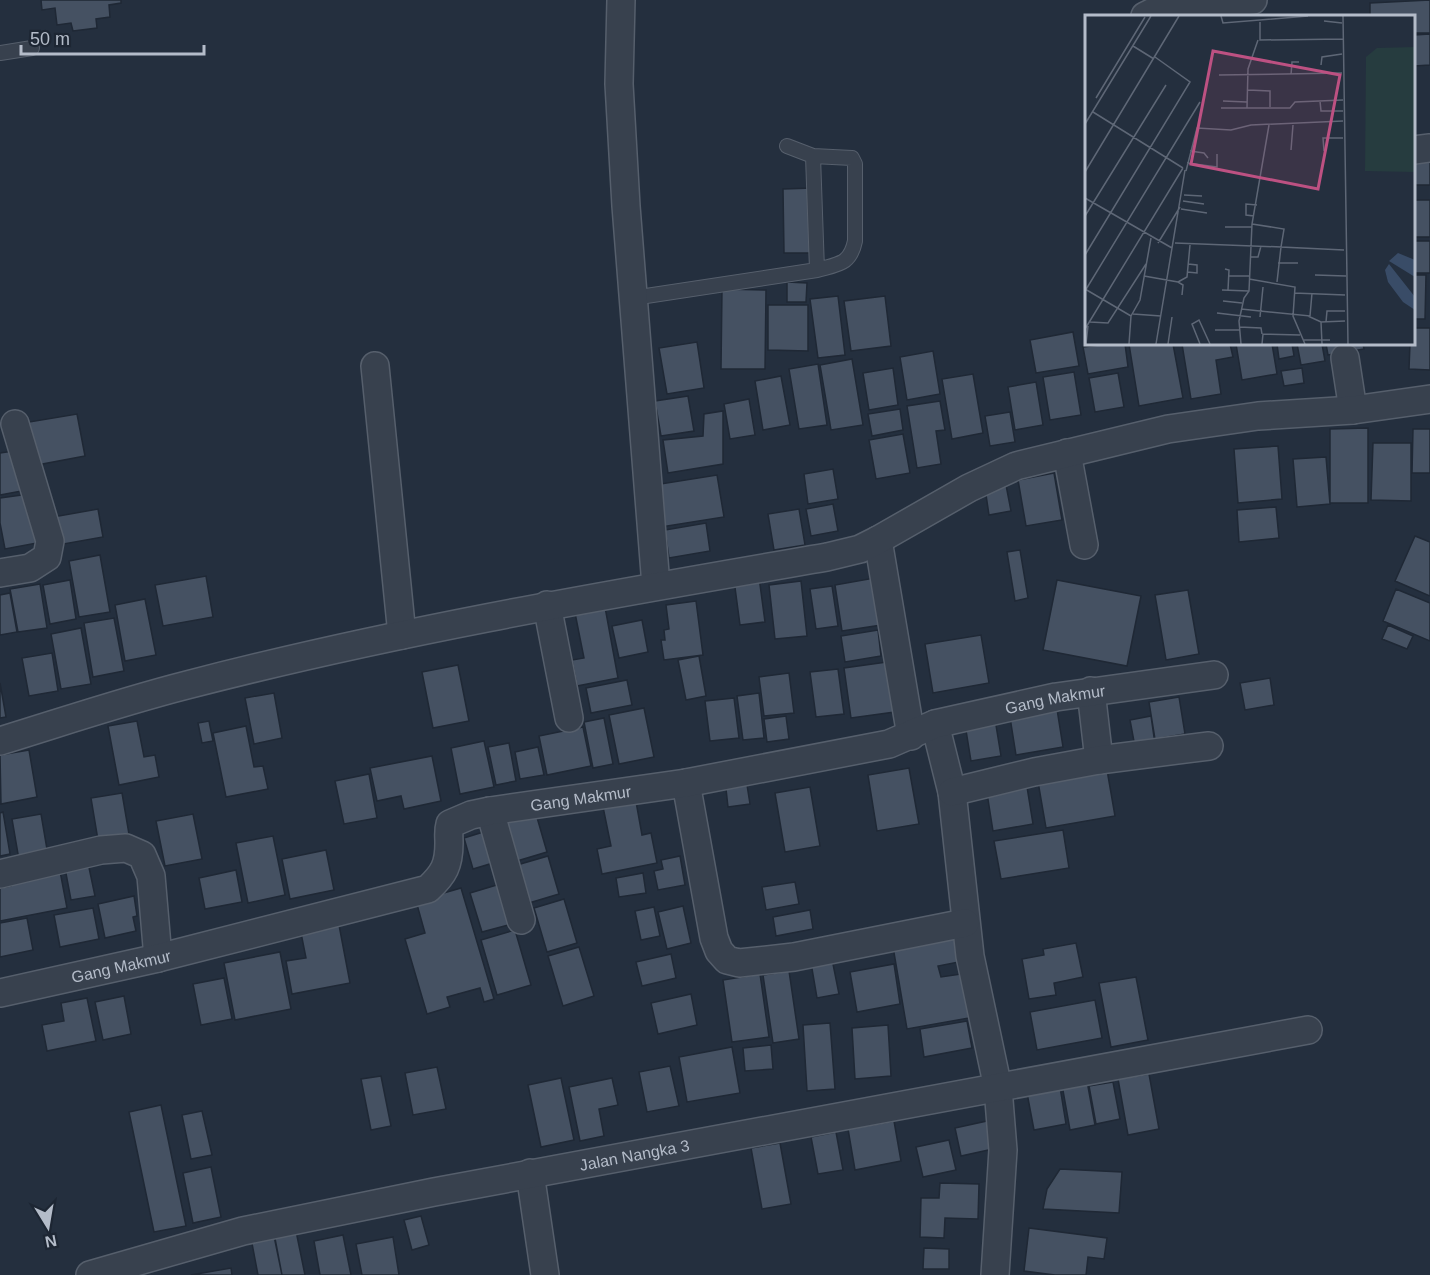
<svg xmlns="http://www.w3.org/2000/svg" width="1430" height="1275" font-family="Helvetica,sans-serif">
<rect width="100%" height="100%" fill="#242f3e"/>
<path fill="#455162" stroke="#1f2835" stroke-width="1.5" d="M41,0H121V3L109,5L110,17L96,19L97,28L73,31L71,23L57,25L55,8L42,10Z
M1430,0V33H1414V16H1370V3Z
M1430,34V65L1414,66V35Z
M1414,155H1430V185H1414Z
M813,188L814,253H784L783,189Z
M1414,200H1430V237H1414Z
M1414,241H1430V273H1414Z
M1414,275H1426L1425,319H1414Z
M787,282L807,283L806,302H787Z
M722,289L766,290L765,369H721Z
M838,296L845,355L818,358L810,299Z
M885,296L891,346L851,351L844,301Z
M768,305H808V351L768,350Z
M1414,328H1430V370L1409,369L1410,344H1414Z
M1073,332L1079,366L1036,373L1030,340Z
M697,342L704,388L667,394L659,348Z
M1107,344H1125L1128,367L1088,374L1083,347Z
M1129,344H1173L1183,398L1139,406Z
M1182,344H1230L1233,357L1216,360L1221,394L1191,399Z
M1236,344H1272L1277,374L1242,380Z
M1277,344H1292L1294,356L1279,359Z
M1297,344H1322L1325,361L1301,365Z
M1326,344H1363L1364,349L1328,355Z
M933,351L940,394L907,400L900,357Z
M852,359L863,425L831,430L820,365Z
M818,364L827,425L799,429L789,369Z
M893,368L898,405L869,410L863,373Z
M1302,368L1304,383L1284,386L1281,371Z
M1074,372L1081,415L1050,420L1043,377Z
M1118,373L1124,407L1095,412L1089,378Z
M973,374L983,433L952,439L942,379Z
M781,376L790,425L763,430L755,381Z
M1036,382L1043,425L1015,430L1008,387Z
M688,396L694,431L661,436L655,401Z
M749,399L755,435L730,439L724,404Z
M940,401L945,430L936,431L941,464L917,468L907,406Z
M900,409L903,430L872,436L868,414Z
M723,411V464L668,473L663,440L703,436L704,414Z
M1010,412L1015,442L990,446L985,416Z
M77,414L85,456L37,465L29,422Z
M1368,428V503H1330V429Z
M1413,429H1430V473H1412Z
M903,434L910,473L876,479L869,440Z
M1373,443H1411V501L1371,500Z
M1278,446L1282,499L1238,503L1234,449Z
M20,450L27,490L0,495V453Z
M1326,457L1330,504L1297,507L1293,459Z
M833,469L838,499L808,504L804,474Z
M1054,473L1062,520L1026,526L1018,480Z
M717,475L724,517L661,527L654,485Z
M1006,485L1011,511L989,515L985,488Z
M29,494L37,543L5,549L0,523V498Z
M833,504L838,531L811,536L806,509Z
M1276,507L1279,538L1239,542L1237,510Z
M98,509L103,537L58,545L53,517Z
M799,509L805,545L774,550L768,514Z
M706,523L710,551L669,558L665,530Z
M1415,536L1430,542V596L1395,581Z
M1020,550L1028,598L1015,601L1007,552Z
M100,555L110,612L79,617L69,561Z
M206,576L213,617L163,626L155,585Z
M759,577L765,622L740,625L734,580Z
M880,577L888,624L842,631L835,585Z
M70,580L76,619L50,624L43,585Z
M1057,580L1141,596L1127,666L1043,650Z
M801,581L807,636L775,639L769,585Z
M40,584L47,628L18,632L10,589Z
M832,586L838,626L816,629L810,589Z
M1396,589L1430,603V641L1383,621Z
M1188,590L1199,654L1166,660L1155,595Z
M10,593L17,632L0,635V595Z
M145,599L156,655L125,661L115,605Z
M696,601L703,655L664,660L661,640H665L664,630L669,629L666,605Z
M605,607L618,678L577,686L572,660L584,658L575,613Z
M114,618L124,671L93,677L84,623Z
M642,620L648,652L619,658L612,626Z
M1388,625L1413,636L1407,649L1382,639Z
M81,628L91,684L61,689L51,634Z
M878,630L881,656L845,662L841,636Z
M981,635L989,683L933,693L925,644Z
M52,653L58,691L29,696L22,658Z
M699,656L706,696L686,700L678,660Z
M894,661L902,711L851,718L844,668Z
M458,665L469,721L433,728L422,672Z
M838,669L844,714L816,717L810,672Z
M789,673L794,713L764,716L759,677Z
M1270,678L1274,705L1245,710L1240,683Z
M627,680L632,705L591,713L586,688Z
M0,683L6,717L0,718Z
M274,693L282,738L254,744L245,698Z
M759,693L764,738L743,740L737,696Z
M1179,697L1185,734L1155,739L1149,702Z
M734,698L739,738L710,741L705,701Z
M1056,703L1063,747L1016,755L1009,711Z
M644,708L654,757L619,764L609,715Z
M994,713L1001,756L971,761L964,718Z
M786,716L789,739L767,742L764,719Z
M1151,716L1155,744L1135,747L1130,720Z
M604,718L613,764L593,768L584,722Z
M137,721L144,757L155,755L159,777L119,785L108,726Z
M209,721L213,741L202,743L198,723Z
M246,726L254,767L263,766L268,789L226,797L213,733Z
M583,727L591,766L547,775L539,736Z
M484,741L494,787L460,794L451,748Z
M509,743L516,781L496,785L488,747Z
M538,747L544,775L520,779L515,752Z
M29,750L37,797L1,804L0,755Z
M432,756L441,801L404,809L401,796L377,801L370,768Z
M1106,764L1115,816L1046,828L1037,776Z
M909,768L919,824L877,831L868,775Z
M369,774L377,818L344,824L335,781Z
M747,785L750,804L728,807L726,789Z
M810,787L820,846L785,852L775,793Z
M1027,787L1033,824L993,831L987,793Z
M122,793L129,834L98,840L91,798Z
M635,796L642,835L651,833L657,863L602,874L597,849L611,846L602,802Z
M534,807L547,852L517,861L503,816Z
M3,812L10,854L0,856V813Z
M41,814L48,855L19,860L12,819Z
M193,814L202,859L165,866L156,821Z
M493,829L503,860L473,869L464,838Z
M1063,830L1069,868L1001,879L994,841Z
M273,836L285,895L248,903L236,843Z
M326,850L334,890L290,899L282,859Z
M548,856L559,894L529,903L517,865Z
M680,856L685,885L658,890L654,871L663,869L661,860Z
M87,858L95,896L71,900L64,863Z
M236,870L242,902L205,909L199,878Z
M60,871L67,908L0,921V888L11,886L9,876Z
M643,873L646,893L619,897L616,878Z
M795,882L799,904L766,910L762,887Z
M500,884L512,924L482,932L470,893Z
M461,888L494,999L484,1002L480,988L447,997L450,1007L427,1014L405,939L425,933L416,901Z
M134,896L137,916L133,917L136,931L105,938L98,904Z
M564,899L577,943L547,952L534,908Z
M683,906L691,943L667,949L658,912Z
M654,907L660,936L641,940L635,911Z
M93,908L99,939L60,947L54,915Z
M810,910L813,929L776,936L773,917Z
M27,918L33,950L0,957V923Z
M339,925L350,983L292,994L286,961L306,958L301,933Z
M963,928L969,960L938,966L941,977L961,974L969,1018L907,1029L892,941Z
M515,930L531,985L497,995L481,940Z
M1076,943L1083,977L1054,983L1056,995L1029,999L1022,959L1044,955L1043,949Z
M579,947L594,996L563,1006L548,956Z
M280,952L291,1009L235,1020L224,963Z
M671,954L676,978L642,986L636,962Z
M832,959L839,994L817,998L811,963Z
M894,964L900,1004L857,1012L850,972Z
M789,971L799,1039L773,1043L763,975Z
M760,974L769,1037L732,1042L723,980Z
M1136,977L1148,1040L1111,1047L1099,983Z
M224,978L232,1019L201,1025L193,984Z
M691,994L697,1025L658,1034L651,1003Z
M124,996L131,1034L103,1040L95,1002Z
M87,998L96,1041L47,1051L42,1025L64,1021L61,1003Z
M1095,1000L1102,1038L1037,1050L1030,1012Z
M967,1021L972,1048L924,1057L920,1029Z
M830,1023L835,1089L807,1091L803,1025Z
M888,1025L891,1076L855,1079L852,1028Z
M771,1045L773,1069L745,1071L743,1048Z
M732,1047L740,1093L687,1102L679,1057Z
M670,1066L679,1106L647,1112L639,1072Z
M437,1067L446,1109L413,1115L405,1073Z
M1149,1074L1159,1129L1128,1135L1118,1079Z
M381,1076L391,1126L371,1130L361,1079Z
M561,1078L574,1140L541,1147L528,1085Z
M612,1078L618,1105L599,1109L604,1136L580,1141L569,1087Z
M1087,1081L1095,1125L1070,1130L1062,1085Z
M1113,1082L1120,1119L1096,1124L1089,1086Z
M1060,1087L1066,1124L1034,1130L1027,1093Z
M161,1105L186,1226L154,1232L129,1112Z
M202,1111L212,1155L191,1159L182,1115Z
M894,1121L901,1161L855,1170L848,1129Z
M987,1121L993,1149L961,1156L955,1128Z
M836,1132L843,1170L818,1174L811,1137Z
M949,1140L956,1170L923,1177L916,1147Z
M780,1143L791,1204L762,1209L751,1148Z
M211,1167L221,1217L193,1223L183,1173Z
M1060,1169L1122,1172L1119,1213L1043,1209L1047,1189Z
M940,1183L979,1184L978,1219L945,1218L944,1238L920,1237L921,1198H939Z
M421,1216L429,1245L412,1250L404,1220Z
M273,1228L282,1275H258L250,1233Z
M1029,1228L1107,1238L1104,1259L1088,1257L1086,1275H1055L1024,1271Z
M296,1231L305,1275H282L274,1236Z
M343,1235L351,1275H320L314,1241Z
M393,1237L399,1275H362L356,1244Z
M924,1248L949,1249V1269H923Z
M231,1268L232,1275H191Z"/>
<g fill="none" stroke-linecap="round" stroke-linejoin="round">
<defs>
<path id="lane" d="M0,53L32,48
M787,146L813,156L852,158L855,164V241C850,265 838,264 817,270
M633,298L817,270L813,156"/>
<g id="street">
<path d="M621,0L619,84L626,206L656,586"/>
<path d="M1145,16L1157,10L1253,0"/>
<path d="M1414,150L1430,148"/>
<path d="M1345,358L1353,410"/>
<path d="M375,366L402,635"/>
<path d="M1067,453L1084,545"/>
<path d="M878,540L911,736"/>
<path d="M0,573L30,568L47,557L50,541L15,424"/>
<path d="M547,605L569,718"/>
<path d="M1091,691L1099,760"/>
<path d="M935,724L952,792L970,956L998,1088L1003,1150L995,1275"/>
<path d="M0,741C62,722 124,701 187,685C398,630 613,594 827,557L860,549L878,540L969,488L1016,466L1168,429L1258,416L1353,410L1430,399"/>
<path d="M686,783L714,938L719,951L727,960L739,963L794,957L965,923"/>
<path d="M952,792L1034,772L1099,760L1209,746"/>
<path d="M490,811L521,920"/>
<path d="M0,874L101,850L126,848L142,855L151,876L158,958"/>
<path id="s1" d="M0,993L158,958L428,889C444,874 449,865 449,843C449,836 448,831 450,824L471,815L490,811L686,783L889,744L935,724L1056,697L1214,675"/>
<path d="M530,1173L545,1275"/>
<path id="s2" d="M90,1275L243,1231L434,1192L1308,1030"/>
</g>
</defs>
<use href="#lane" stroke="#565f6c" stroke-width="16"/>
<use href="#street" stroke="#565f6c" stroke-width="30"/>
<use href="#lane" stroke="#38414e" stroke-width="14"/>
<use href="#street" stroke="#38414e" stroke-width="27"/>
</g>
<g text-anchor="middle" stroke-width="4.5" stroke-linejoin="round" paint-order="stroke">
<g font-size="16" fill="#b4bcc9" stroke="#1d2633">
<text dy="6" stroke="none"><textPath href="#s1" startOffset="1132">Gang Makmur</textPath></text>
<text dy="6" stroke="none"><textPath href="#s1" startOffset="646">Gang Makmur</textPath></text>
<text dy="6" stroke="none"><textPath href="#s1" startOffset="124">Gang Makmur</textPath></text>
<text dy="6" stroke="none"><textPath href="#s2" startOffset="558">Jalan Nangka 3</textPath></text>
</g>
</g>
<g transform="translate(1085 15)">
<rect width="330" height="330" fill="#242f3e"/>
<path d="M330,32V157L280,156L281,42L292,33Z" fill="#263c3f"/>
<path d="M313,238L330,245V262L304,246ZM304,249L330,282V295L318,287L303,267L300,255Z" fill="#394c67"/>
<path fill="none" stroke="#5e6776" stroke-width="1.5" d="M136,1L138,8L223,1M258,1L263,329M239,6L257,8M175,7V25L259,24M48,31L69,44M236,50L237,42L257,39M134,60L257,58M206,60L207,47H214M163,75L185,76V92M11,83L60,2M138,86L162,87M235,86L236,96H258M136,93H205L210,87L258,85M162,93L163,54L173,25M8,97L98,153M0,109L66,1M206,135L208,110M105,136L119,138L123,143M239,136L238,123H258M102,148L132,152V139M101,156L112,113L146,115L166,110L258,106M0,157L94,1M99,180L117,181M0,183L87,233M98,186L119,189M96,194L122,198M0,201L81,70M169,201L161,200V189L172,190M167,209L199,214L196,232L259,235M140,212H167M73,228L95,192M90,228L196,232L192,267M0,240L105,67L70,42M165,242H173L176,231M193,248H213M140,254L144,255L143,275M102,257L112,258V250L103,249M230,260L261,261M59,261L93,267L98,270L97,280M144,261H164M164,264L210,272L208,301L220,329M93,267L102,262L105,230M0,274L46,301L44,329M137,275L164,276M0,276L115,87M209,278L260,280M138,286L157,288M156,294L225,301L227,278M132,298L166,302M48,299L76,301M46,301L55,285L66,223M223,301L236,307L260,306M175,302L178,272M5,307L23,308L61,249M236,307L237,329M241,307L242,296H260M154,312L176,313L177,319M0,314L98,153M130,315H155M218,325H245M1,329L3,311M71,329L100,155M83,329L87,302M115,329L107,309L114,305L125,329M156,329L154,306L159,283L164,276L167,209L184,110M177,329L178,319L215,320"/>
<path fill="#bd5182" fill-opacity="0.15" stroke="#bd5182" stroke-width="3" d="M128,36L255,60L233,174L106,149Z"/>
<rect width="330" height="330" fill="none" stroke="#b4bcc9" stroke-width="3"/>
</g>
<g transform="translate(48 1227) rotate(169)" stroke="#1d2633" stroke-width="4.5" paint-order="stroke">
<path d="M0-4.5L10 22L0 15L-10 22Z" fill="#b4bcc9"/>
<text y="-9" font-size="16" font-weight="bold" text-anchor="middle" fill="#b4bcc9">N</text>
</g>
<path d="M21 45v9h183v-9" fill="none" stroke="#b4bcc9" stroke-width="3"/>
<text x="30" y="45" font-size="18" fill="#b4bcc9" stroke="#1d2633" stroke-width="4.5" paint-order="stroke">50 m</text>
</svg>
